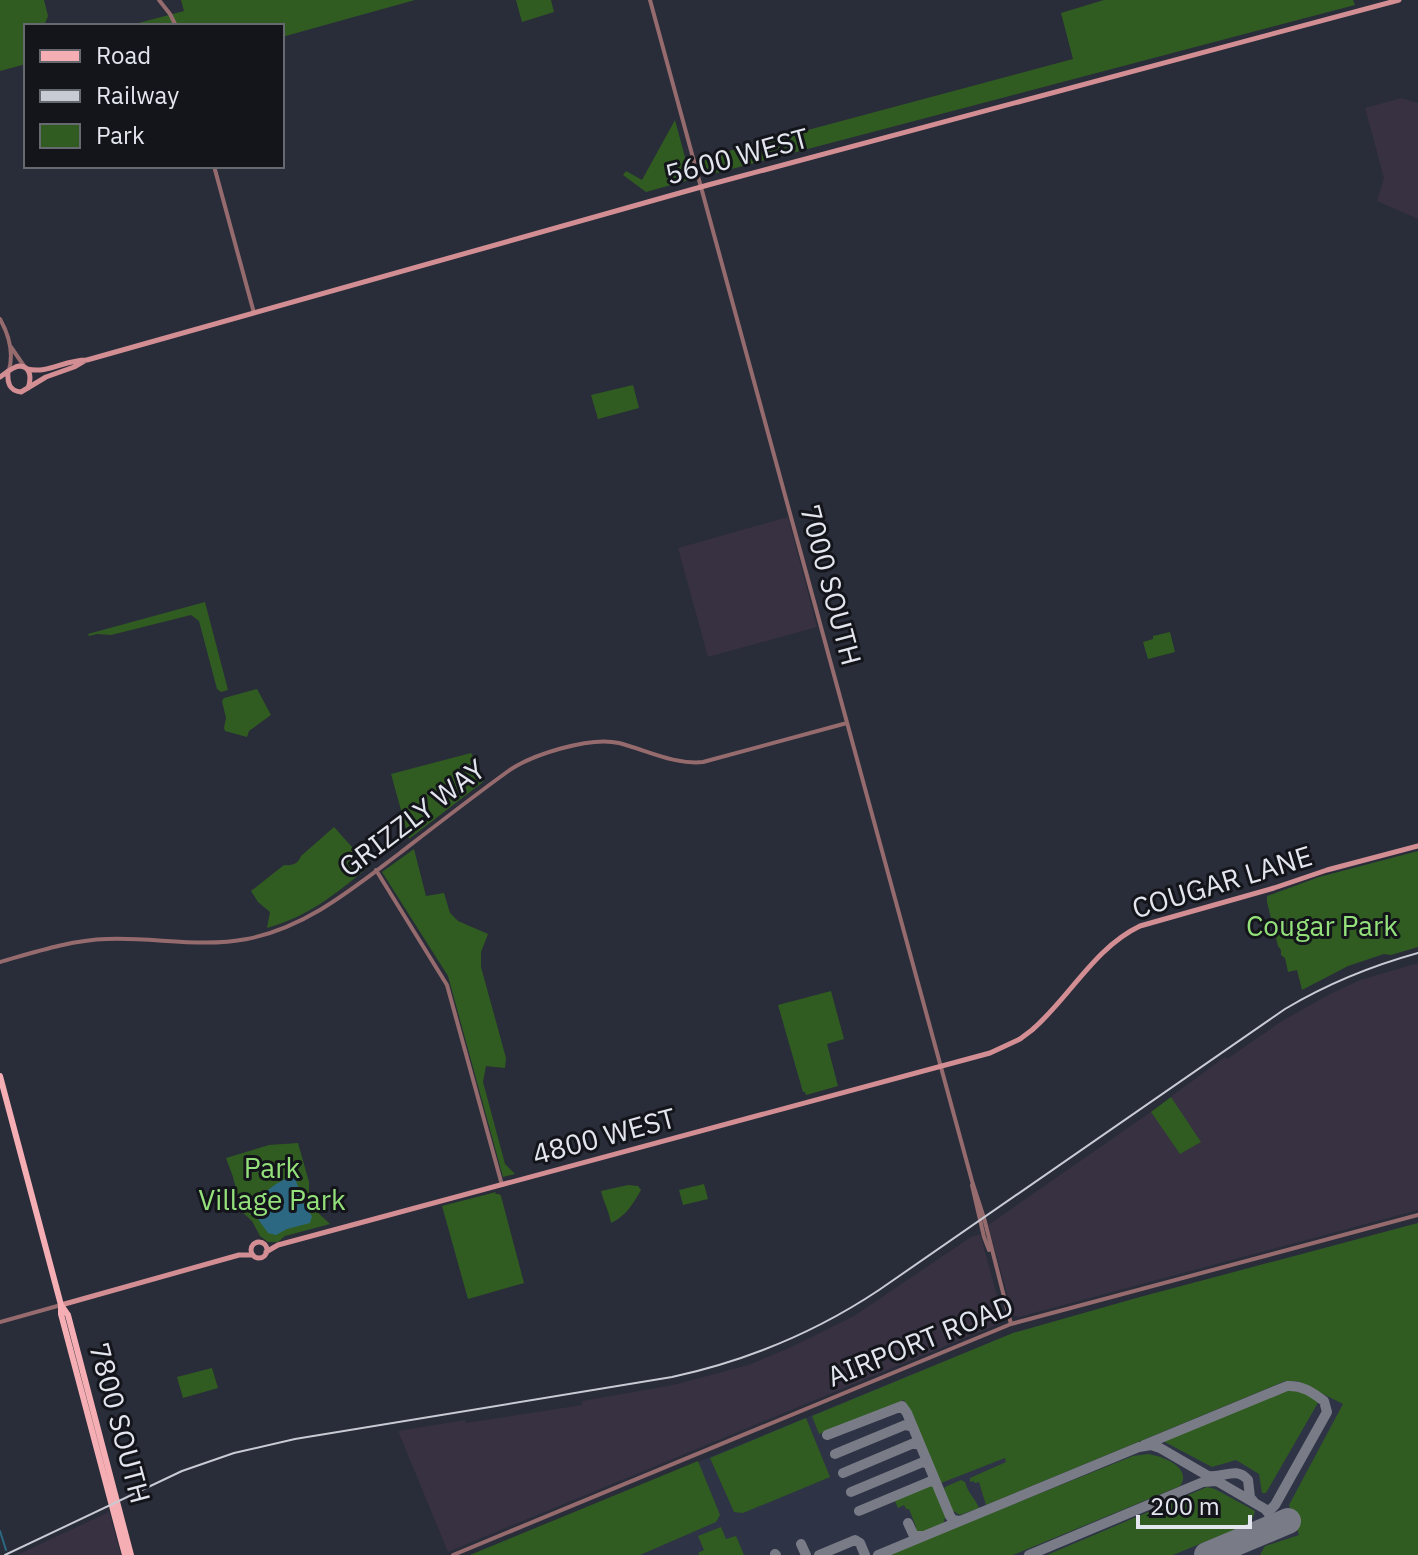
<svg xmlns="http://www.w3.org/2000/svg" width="1418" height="1555" font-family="'IBM Plex Sans',sans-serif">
<rect width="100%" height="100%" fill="#292c39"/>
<path fill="#2e3346" d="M1418,1223V1555H470L1013,1333L1140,1297Z"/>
<path fill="#373141" d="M1401,98L1418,103V219L1377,201L1384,178L1365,108Z
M788,517L817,627L708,657L678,548Z
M1418,963V1210L1019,1317L1013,1315L988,1225L1171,1098L1173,1095L1225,1057L1227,1059L1282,1021L1330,994L1360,980Z
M980,1234L1003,1317L999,1324L448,1552L398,1431L465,1420L466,1423L582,1405V1401L673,1385L748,1365L787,1349L854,1316L971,1237Z
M109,1512L121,1555H17Z"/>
<path fill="#315c21" d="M0,0H44L48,16L44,26H26V64L0,71Z
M181,0H415L282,37V26H127L184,11Z
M516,0H551L554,12L522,22Z
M1104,0H1353L1355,5L705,176L699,159L1073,59L1061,13Z
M675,120L690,176L689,180L646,192L623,175L626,171L642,180Z
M633,385L639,408L598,419L591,395Z
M205,602L228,690L221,692L217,689L199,621L191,615L111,635L97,634L89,636L88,634Z
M1170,632L1175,652L1148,659L1143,642L1153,639V636Z
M257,689L271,715L249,731L247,737L225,731L224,728L226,718L222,701L224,698Z
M471,753L484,778L483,782L409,839L391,774Z
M334,827L352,847L367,868C336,894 307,917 267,928L270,912L258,902L251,891L284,865C292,866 298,864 301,856Z
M414,849L426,896L444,893L450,913L458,921L488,934L481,952V967L506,1058L505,1068L486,1066L483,1082L505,1164L515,1174L503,1177L448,976L382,872Z
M1418,851V947L1391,955L1384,954L1348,966L1302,990L1297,970L1288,972L1285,958L1281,955V950L1278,946L1267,902V896L1319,877Z
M831,991L844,1039L827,1044L838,1086L806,1095L805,1092H803L778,1005Z
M1171,1097L1201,1142L1180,1154L1151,1112Z
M298,1143L309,1182V1193L313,1208L330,1224L285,1236L278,1242H268L260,1236L252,1221L242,1212L238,1203V1196L233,1177L226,1158L269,1145Z
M704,1184L708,1199L683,1205L679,1190Z
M628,1185L638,1186L641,1190C633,1204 626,1216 611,1223C609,1211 604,1203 601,1191Z
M496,1192L495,1194H499L501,1196L524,1283L468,1299L442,1206Z
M1418,1223V1555H1260L1265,1546L1299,1535L1289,1505L1343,1404L1297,1381H1285L986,1505L979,1482L975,1483L973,1481L970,1482V1478L1006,1462L1005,1458L941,1483L938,1480L904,1400L819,1434L812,1416L1013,1333L1140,1297Z
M212,1368L218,1388L183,1398L177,1377Z
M1294,1388L1319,1401L1266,1493H1262L1259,1474L1236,1460L1212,1467L1161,1440Z
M806,1418L830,1477L743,1513L734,1512L710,1458Z
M1148,1454C1163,1456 1193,1468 1180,1486L1013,1555H887L1133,1456Z
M698,1461L720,1515L716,1522L640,1555H470Z
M961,1480L965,1482C969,1495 975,1498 979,1508L960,1515L950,1509L943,1492L945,1487Z
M929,1485L934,1487C940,1498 950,1512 943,1523L917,1534L914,1530L916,1527L909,1509H906L904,1505L898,1508L894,1499Z
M1207,1487L1215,1489L1255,1511L1252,1520L1246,1525L1173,1555H1047Z
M721,1527L726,1539L736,1536L744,1555H699L698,1553L704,1550L698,1536Z"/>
<path fill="#2c6882" d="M289,1177L295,1178L305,1207L312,1216L310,1223L287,1229L276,1235L268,1233L250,1208C257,1197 277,1182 289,1177Z"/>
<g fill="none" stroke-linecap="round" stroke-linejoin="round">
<path stroke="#2c6882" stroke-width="2" d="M0,1531L6,1550"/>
<path stroke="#797c86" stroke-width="10" d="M827,1435L902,1406L907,1413L950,1516L953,1520L960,1521
M1144,1445L1287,1386C1302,1385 1312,1392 1324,1401L1327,1412L1275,1505L1268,1512
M835,1454L905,1425L913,1427
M843,1473L914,1443L921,1446
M1209,1476C1224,1478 1236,1466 1248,1480L1250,1497L1254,1502
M851,1492L923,1462L928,1464
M859,1511L931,1481L936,1483
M908,1523L914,1536H923
M801,1544L806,1555
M775,1554L776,1555
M819,1555L855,1540L860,1543L865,1555
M878,1555L1139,1447L1151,1445L1160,1448L1265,1509C1273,1516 1271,1525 1263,1532
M1029,1555L1203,1482L1216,1481"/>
<path stroke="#797c86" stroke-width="26" d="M1207,1555L1288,1521"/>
<path stroke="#966b6e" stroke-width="4" d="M159,0L170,14L176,26
M650,0L972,1181L984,1218L1011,1324
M214,166L254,313
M0,319C9,335 14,352 9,370
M11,347L24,366
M376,870L447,985L502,1185
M0,962C35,952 71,940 107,939C154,937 200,948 247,939C307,927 352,889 400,853C435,826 471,798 507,772C530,755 590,736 619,743C646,750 675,765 703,762L847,723
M972,1185L984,1237L989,1250
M0,1322L61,1305
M453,1555L1011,1324L1418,1215"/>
<path stroke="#d28e93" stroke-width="5" d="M27,369C49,374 63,360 87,360L708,185L1399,0
M8,371C7,382 9,391 21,392L46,377L74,367L86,360
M0,377C5,374 12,367 19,366C32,366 31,380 28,388
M251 1250a8 8 0 1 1 16 0a8 8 0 1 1-16 0Z
M266,1252L278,1245L990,1053L1020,1039L1032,1030C1070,997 1094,948 1140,926L1274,888L1327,870L1418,846
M61,1305L239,1255H253"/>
<path stroke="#f5aeb3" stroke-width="6" d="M0,1076L61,1305V1314L125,1555
M61,1305L68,1315L131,1555"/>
<path stroke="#c9cbd4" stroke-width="2" d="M5,1555L182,1471L234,1453L295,1439L672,1377C746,1361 816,1332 879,1290L1285,1009C1327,984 1371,966 1418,953"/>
</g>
<g text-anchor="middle" stroke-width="6" stroke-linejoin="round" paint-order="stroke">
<g font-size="28" fill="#e4e6ef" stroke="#13151b">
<text transform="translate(737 156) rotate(-15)" y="10">5600 WEST</text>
<text transform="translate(831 585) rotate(75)" y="10">7000 SOUTH</text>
<text transform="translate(412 818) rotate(-37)" y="10">GRIZZLY WAY</text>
<text transform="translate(1222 882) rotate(-17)" y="10">COUGAR LANE</text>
<text transform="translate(604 1136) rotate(-15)" y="10">4800 WEST</text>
<text transform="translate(920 1341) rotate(-22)" y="10">AIRPORT ROAD</text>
<text transform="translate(120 1423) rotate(75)" y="10">7800 SOUTH</text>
</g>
<g font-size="28" fill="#94e07b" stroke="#13151b">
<text x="1322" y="936">Cougar Park</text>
<text x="272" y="1178">Park<tspan x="272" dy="32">Village Park</tspan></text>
</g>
</g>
<rect x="24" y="24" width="260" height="144" fill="#13151b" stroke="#676970" stroke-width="2"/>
<rect x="40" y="50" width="40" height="12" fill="#f5aeb3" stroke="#676970" stroke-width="2"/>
<text x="96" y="64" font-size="24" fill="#e4e6ef">Road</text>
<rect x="40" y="90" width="40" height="12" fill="#c9cbd4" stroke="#676970" stroke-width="2"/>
<text x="96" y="104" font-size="24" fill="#e4e6ef">Railway</text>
<rect x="40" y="124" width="40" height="24" fill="#315c21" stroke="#676970" stroke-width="2"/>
<text x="96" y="144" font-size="24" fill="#e4e6ef">Park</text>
<path d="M1138 1515v12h112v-12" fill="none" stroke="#e4e6ef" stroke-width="4"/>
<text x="1150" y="1515" font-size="24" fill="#e4e6ef" stroke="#13151b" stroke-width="6" paint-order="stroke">200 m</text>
</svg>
